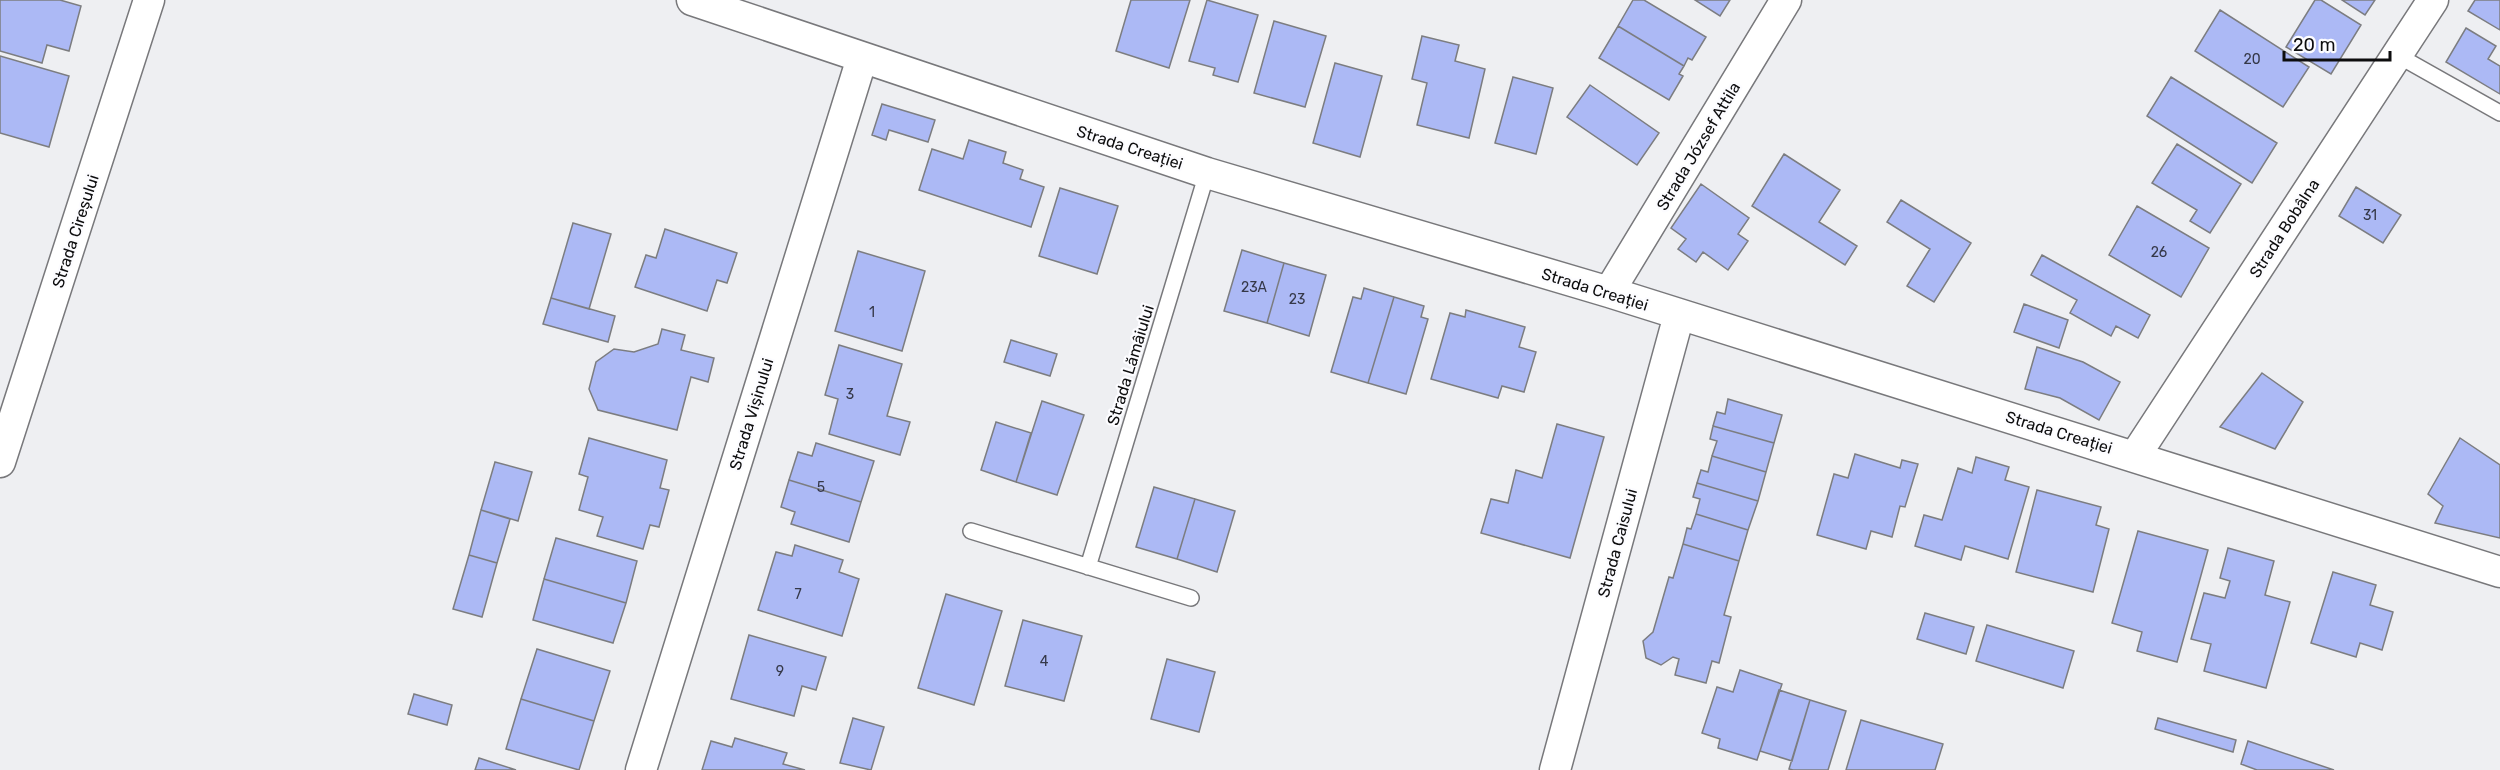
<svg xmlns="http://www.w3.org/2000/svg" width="2500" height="770" font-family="Rubik,sans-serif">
<rect width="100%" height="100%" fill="#eeeff2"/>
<path fill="#acb9f5" stroke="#7c7d80" stroke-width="1.5" d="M0,0H60L81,6L69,51L47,45L42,63L0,51Z
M1131,0H1190L1169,68L1116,51Z
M1207,0L1258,15L1238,82L1213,75L1215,68L1189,61Z
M1633,0H1644L1706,37L1692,60L1688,58L1684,66L1618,26Z
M1695,0H1730L1720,16Z
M2315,0H2321L2361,25L2331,74L2286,47Z
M2342,0H2375L2365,15Z
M2475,0H2500V30L2468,11Z
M2220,10L2309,67L2283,107L2195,51Z
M1274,21L1326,36L1305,107L1254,93Z
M1618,26L1684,66L1679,74L1683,76L1669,100L1599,58Z
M2466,28L2496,46L2488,59L2500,66V94L2446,62Z
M1422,36L1459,45L1455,61L1485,69L1469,138L1417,125L1427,83L1412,79Z
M0,56L69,76L49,147L0,133Z
M1335,63L1382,76L1360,157L1313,143Z
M1513,77L1553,88L1536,154L1495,143Z
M2171,77L2277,143L2252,183L2147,116Z
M1590,85L1659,133L1637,165L1567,117Z
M882,104L935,120L928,142L889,130L886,140L872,135Z
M969,140L1006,152L1003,163L1023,170L1020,179L1044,187L1031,227L919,190L932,149L963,159Z
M2177,144L2241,184L2210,233L2190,221L2197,210L2152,183Z
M1784,154L1840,190L1819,222L1857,246L1845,265L1752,206Z
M1701,184L1749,218L1738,234L1748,241L1728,270L1703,252L1696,262L1678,249L1686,239L1671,228Z
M2356,187L2401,215L2383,243L2339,216Z
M1060,188L1118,206L1097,274L1039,256Z
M1901,200L1971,243L1934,302L1907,286L1930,249L1887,222Z
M2137,206L2209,248L2181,297L2109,255Z
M573,223L611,234L589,309L551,298Z
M665,229L737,253L727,283L717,280L707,311L635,287L646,255L656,258Z
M1242,250L1284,263L1267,323L1224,311Z
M858,251L925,271L902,351L835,331Z
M2042,255L2150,315L2138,338L2116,326L2111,336L2070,313L2077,300L2031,275Z
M1284,263L1326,275L1309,336L1267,323Z
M1364,288L1394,297L1368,383L1331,372L1353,297L1361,299Z
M1394,297L1424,306L1421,317L1428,319L1406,394L1368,383Z
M551,298L615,316L608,342L543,324Z
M2024,304L2068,320L2059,348L2014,332Z
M1466,310L1525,327L1519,347L1536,352L1524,392L1502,386L1498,398L1431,379L1450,313L1465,317Z
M662,329L685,335L681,350L714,358L708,382L691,377L677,430L598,410L589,389L596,362L614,349L634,352L658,344Z
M1011,340L1057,354L1050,376L1004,362Z
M839,345L902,364L887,416L910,422L900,455L829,434L838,399L825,395Z
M2037,347L2083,362L2120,382L2099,420L2060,398L2025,389Z
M2262,373L2303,402L2275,449L2220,427Z
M1728,399L1782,415L1774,443L1713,426L1717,412L1725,414Z
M1042,401L1084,415L1057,495L1016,482Z
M996,422L1031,433L1016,482L981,470Z
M1557,424L1604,437L1570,558L1481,533L1491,499L1508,503L1516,470L1542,478Z
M1713,426L1774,443L1766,472L1712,456L1717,441L1710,439Z
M589,438L667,460L660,488L669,490L659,527L650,525L643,549L597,536L603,517L579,510L588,477L579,474Z
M2460,438L2500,465V538L2435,523L2443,506L2428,494Z
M816,443L874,461L861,502L789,480L798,452L812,456Z
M1855,454L1900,468L1902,460L1918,464L1905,507L1900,506L1892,537L1871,531L1866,549L1817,535L1834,474L1848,478Z
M1712,456L1766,472L1758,501L1697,483L1701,470L1708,472Z
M1976,457L2009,467L2005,480L2029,487L2008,559L1965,546L1961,560L1915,546L1924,515L1942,520L1958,468L1972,473Z
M495,462L532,472L518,521L481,510Z
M789,480L861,502L849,542L791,524L795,512L781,507Z
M1697,483L1758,501L1748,530L1696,514L1700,499L1693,497Z
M1154,487L1195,499L1177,559L1136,547Z
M2037,490L2101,507L2096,525L2109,529L2093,592L2016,572Z
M1195,499L1235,511L1217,572L1177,559Z
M481,510L510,519L497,563L469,555Z
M1696,514L1748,530L1739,561L1683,544L1687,528L1691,529Z
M2138,531L2208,550L2177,662L2137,651L2142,632L2112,623Z
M556,538L637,561L626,603L544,579Z
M1683,544L1739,561L1724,615L1731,617L1719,663L1712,661L1706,683L1675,675L1679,659L1673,657L1661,665L1646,658L1643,641L1653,632L1669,577L1673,578Z
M795,545L843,560L839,572L859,579L842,636L758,610L776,552L792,556Z
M2228,548L2274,561L2265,595L2290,602L2266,688L2204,671L2211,644L2191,639L2204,593L2225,598L2230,581L2220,578Z
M469,555L497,563L482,617L453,609Z
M2333,572L2376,585L2370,605L2393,612L2382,650L2360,643L2356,657L2311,643Z
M544,579L626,603L613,643L533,620Z
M946,594L1002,611L974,705L918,688Z
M1925,613L1974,627L1966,654L1917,639Z
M1023,620L1082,636L1064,701L1005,686Z
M1987,625L2074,651L2063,688L1976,661Z
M749,635L826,657L816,690L802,686L794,716L731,699Z
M537,649L610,671L594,721L521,699Z
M1167,659L1215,672L1199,732L1151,719Z
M1740,670L1782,684L1757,760L1718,748L1720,739L1702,733L1717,687L1733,692Z
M1779,690L1810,700L1792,761L1760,751Z
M414,694L452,705L447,725L408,714Z
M521,699L594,721L579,770L506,749Z
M1810,700L1846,711L1828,770H1793L1789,769Z
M853,718L884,727L871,770L840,763Z
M2158,718L2236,740L2233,752L2155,729Z
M1861,720L1943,744L1935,770H1846Z
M735,738L787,753L783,764L805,770H702L711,741L732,747Z
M2248,741L2334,770H2257L2241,764Z
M479,758L516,770H475Z"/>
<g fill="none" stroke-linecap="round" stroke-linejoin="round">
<defs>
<path id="lane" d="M2397,55L2500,113
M971,531L1191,598
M1088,567L1207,173"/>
<path id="street" d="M692,0L1207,173L1609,292L2500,572
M1609,292L1786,0
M2135,456L2433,0
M0,462L149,0
M641,770L862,58
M1555,770L1679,315"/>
</defs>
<use href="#lane" stroke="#78787b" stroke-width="18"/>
<use href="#street" stroke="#78787b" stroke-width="33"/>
<use href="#lane" stroke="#fff" stroke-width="15"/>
<use href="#street" stroke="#fff" stroke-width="30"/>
</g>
<g text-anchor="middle" stroke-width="4.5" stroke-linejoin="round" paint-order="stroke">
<g font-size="14" fill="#353848">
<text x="2252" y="64">20</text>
<text x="2370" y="220">31</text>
<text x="2159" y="257">26</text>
<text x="1254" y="292">23A</text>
<text x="1297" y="304">23</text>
<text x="872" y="317">1</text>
<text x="850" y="399">3</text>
<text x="821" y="492">5</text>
<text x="798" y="599">7</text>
<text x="1044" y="666">4</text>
<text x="780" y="676">9</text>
</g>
<g font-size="16" fill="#0d0d0e" stroke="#fcfcff">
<text transform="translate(1698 146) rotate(-59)" y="6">Strada József Attila</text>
<text transform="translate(1130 147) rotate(18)" y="6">Strada Creației</text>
<text transform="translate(2284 228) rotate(-57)" y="6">Strada Bobâlna</text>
<text transform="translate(75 231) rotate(-72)" y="6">Strada Cireșului</text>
<text transform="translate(1595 289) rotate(17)" y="6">Strada Creației</text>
<text transform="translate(1130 365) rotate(-73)" y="6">Strada Lămâiului</text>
<text transform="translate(751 414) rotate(-73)" y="6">Strada Vișinului</text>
<text transform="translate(2059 432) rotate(17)" y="6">Strada Creației</text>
<text transform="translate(1617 543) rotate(-75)" y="6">Strada Caisului</text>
</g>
</g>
<path d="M2284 51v9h106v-9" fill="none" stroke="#0d0d0e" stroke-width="3"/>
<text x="2293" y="51" font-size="18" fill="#0d0d0e" stroke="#fcfcff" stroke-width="4.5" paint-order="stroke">20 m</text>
</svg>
